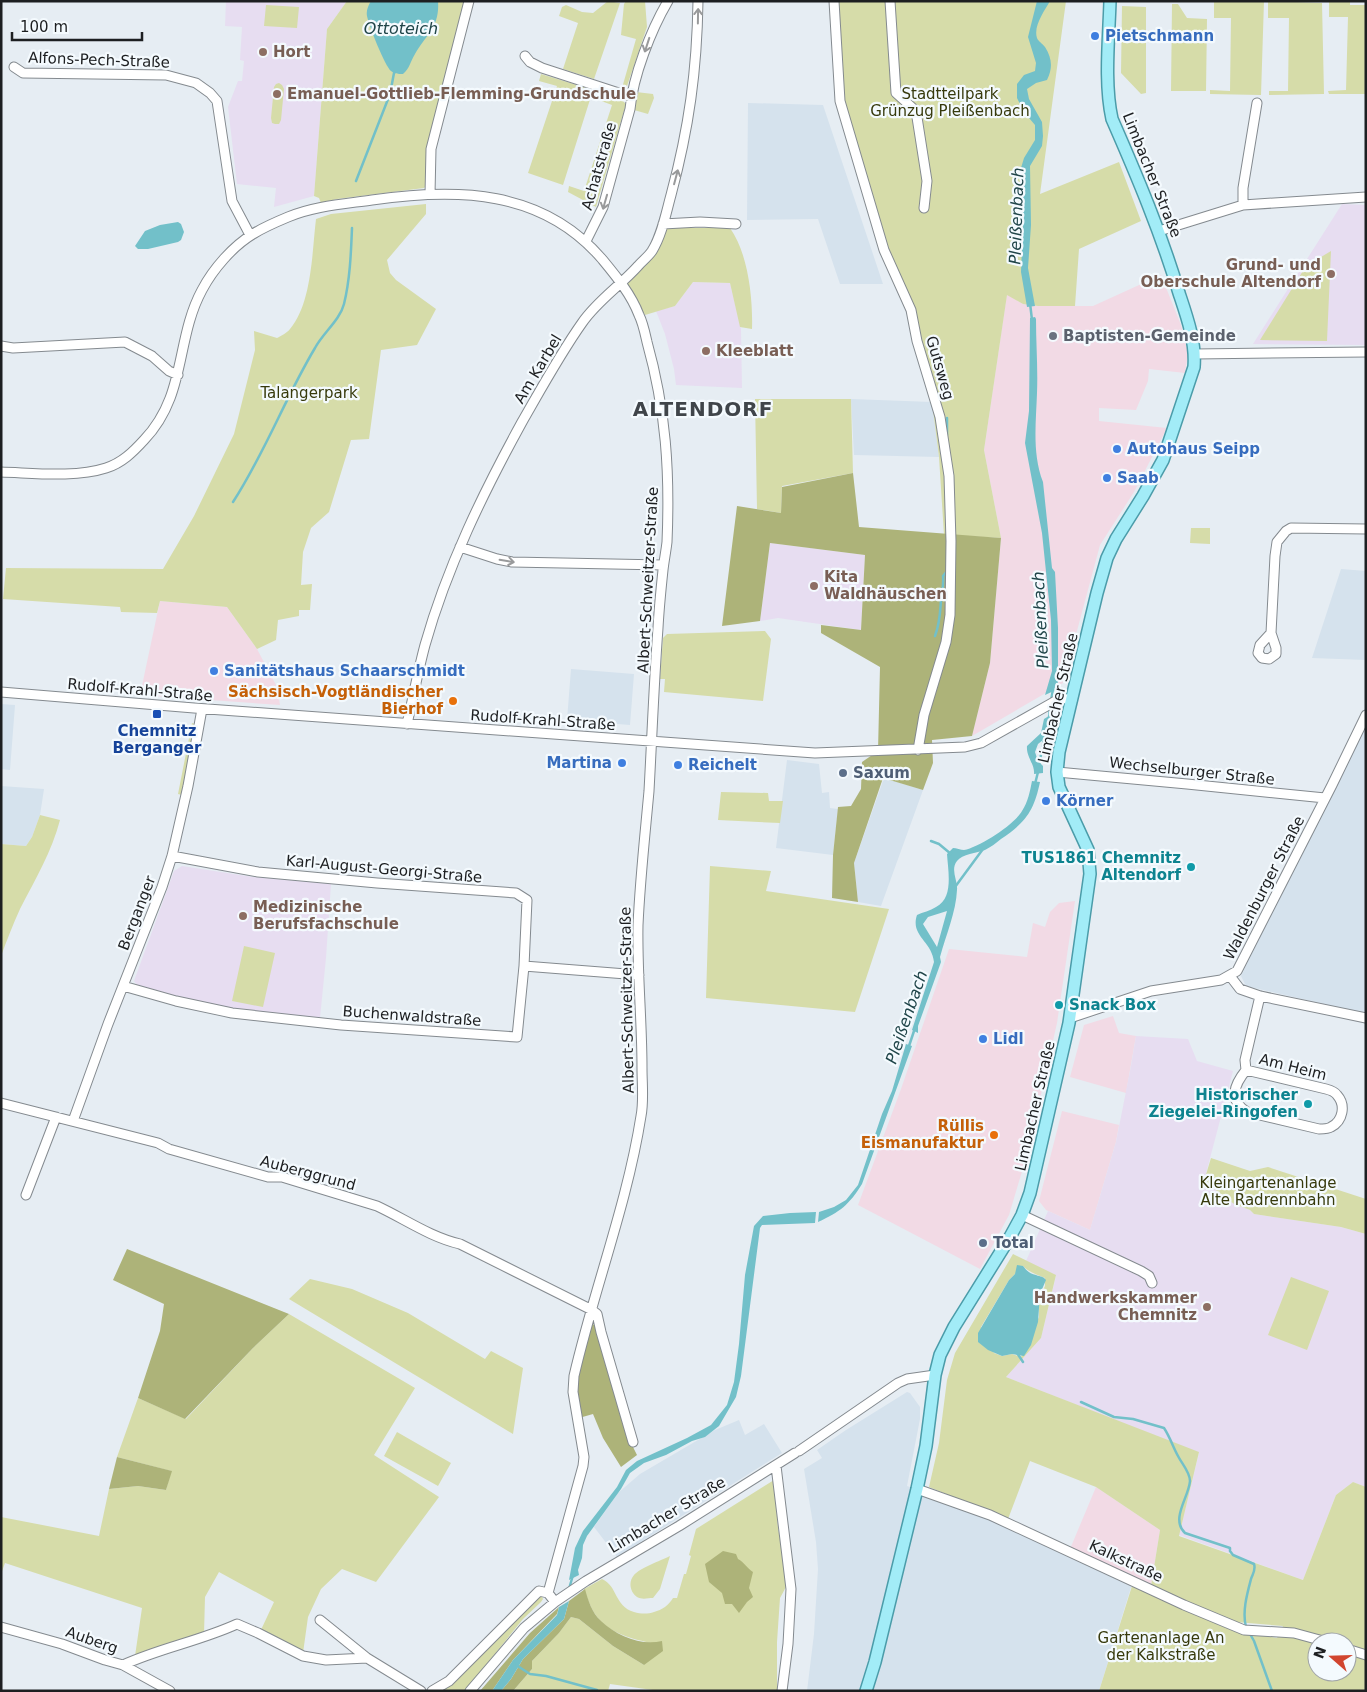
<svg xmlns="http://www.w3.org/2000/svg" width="1367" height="1692" font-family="'DejaVu Sans',sans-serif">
<rect width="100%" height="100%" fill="#e6edf3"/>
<path fill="#f2dae5" d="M1161,275L1181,325L1188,353L1185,373L1149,369L1148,381L1136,410L1099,408V421L1167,428L1134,492L1100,545L1063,683L972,736L990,663L1001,538L984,450L1007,294L1023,304L1038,306H1093Z
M160,601L227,607L257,649L277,687L280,705L140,695Z
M1075,901L1057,1023L1029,1148L1009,1215L980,1269L858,1205L901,1089L949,949L1027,957L1033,923L1045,927L1050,912L1059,903Z
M1113,1016L1119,1033L1136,1036L1126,1093L1070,1077L1084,1025Z
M1062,1111L1119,1125L1116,1142L1090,1230L1046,1210L1039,1201Z
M1096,1487L1160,1530L1151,1586L1070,1549Z"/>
<path fill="#d5e2ed" d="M748,103L823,105L883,284H840L818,219L747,220Z
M851,399L932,402L939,457L854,455Z
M1341,569L1366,571V660L1312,658Z
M571,669L634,674L630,725L567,720Z
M1,704L15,705L10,770L1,769Z
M1366,713V1014L1246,986L1241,976Z
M787,760L819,764L822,793L829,792L830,808L838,809L833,855L776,848Z
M884,778L923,790L881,906L858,902L854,863Z
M1,786L44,789L40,815L32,837L26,846L1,844Z
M907,1392L910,1393L920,1407V1419L907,1486L990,1515L1133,1581L1099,1691H807L814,1634L818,1569L816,1542L804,1469L822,1458L817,1450L846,1430Z
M739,1420L745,1435L764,1424L782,1453L617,1557L594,1527L618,1493L640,1474L715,1430Z"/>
<path fill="#e7ddf1" d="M226,1H347L327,29L314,196L274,207L276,188L237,184L228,107L238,81H242L244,61L240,60L242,27L225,26Z
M1342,204L1366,205V345L1253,344Z
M693,282L730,283L741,329L742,388L676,385L674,369L665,334L656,311L675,306Z
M770,543L865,555L861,630L778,618L760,621Z
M182,866L253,877L331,884L326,958L320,1018L272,1014L211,1005L138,986L134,981L174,871Z
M1136,1036L1188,1039L1197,1061L1233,1071L1204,1181L1234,1204L1250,1210L1254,1214L1341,1227L1366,1234V1487L1353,1482L1336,1495L1303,1580L1179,1535L1199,1453L1006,1377L1041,1338L1056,1276L1026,1261L1048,1211L1090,1230L1116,1142L1131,1066Z"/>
<path fill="#d6dca9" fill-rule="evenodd" d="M347,1H467L428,184L424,188L337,199L321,203L319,198L314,196L327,29Z
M608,1L620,3L594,79L563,69L578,23L559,16L562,7L566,5L582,12L593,13Z
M626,1H645L647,27L627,86L622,88L636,39L621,35L624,4Z
M836,1H1066L1040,194L1119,162L1141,221L1079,249L1075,306H1038L1023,304L1007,295L984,450L1001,538L944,535L939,457L932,402L911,308L889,249L844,106Z
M1214,1H1264L1261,95L1210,94V90L1230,91L1231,18H1214Z
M1268,1L1322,3L1324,94L1269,95V91H1288L1289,18H1268Z
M1329,1H1350V5H1366V94H1329L1328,91L1346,90L1348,17H1329Z
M1172,4H1178L1187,18L1207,19L1206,91H1171Z
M266,5L299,7L297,28L264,26Z
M1122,6L1146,7V93L1141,94L1121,73Z
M541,74L593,90L563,185L528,173L557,86L539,81Z
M279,83L282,85L284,89L281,120L279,124H275L272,123L271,118L274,87L276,84Z
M636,92L653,94L654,98L648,114L634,110Z
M598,93L623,101L626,104L596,207L568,192L569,186L584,191L612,105L596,99Z
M426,204V214L387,260L390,273L396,280L436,309L417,345L381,350L369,439L351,440L329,512L311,528L303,552L301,585L312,584L310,610H299V616L278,620L276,640L257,649L227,607L160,601L157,613L121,612L120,607L3,599L6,568L163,569L194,516L234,434L255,350L254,331L277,338C281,336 287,333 290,329C312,303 312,252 316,219L331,214Z
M667,228H730C748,253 753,298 752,329L740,327L730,283L693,282L675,306L645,315L628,287V281Z
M1331,251L1327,341L1260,340L1306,266Z
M755,399H851L853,473L782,486L781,513L757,509Z
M1191,528H1210V544L1190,543Z
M765,631L771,639L763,701L664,692L665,679H660L663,638L667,634Z
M192,723L195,724L190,764L182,795L178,794Z
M721,792L768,793L769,801H783L780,823L718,820Z
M40,815L60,820C52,851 35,880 20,909C13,924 7,940 1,956V844L26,846L32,837Z
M710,866L771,871L766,891L889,909L855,1012L706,998Z
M244,946L275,953L263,1007L232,1001Z
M1211,1158L1250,1171L1268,1167L1366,1199V1234L1341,1227L1254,1214L1250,1210L1234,1204L1204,1181Z
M1013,1254L1056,1275L1041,1338L1006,1377L1199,1452L1179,1536L1303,1580L1336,1495L1353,1482L1366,1487V1691H1099L1132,1586L1254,1634L1277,1638L1283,1626L1236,1622L1151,1586L1160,1530L1096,1487L1030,1461L1008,1519L929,1487L939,1443L947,1380L955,1353ZM1023,1266C1030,1273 1036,1274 1045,1278V1286L1039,1299V1317L1021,1357L1012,1354L1002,1356L994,1353L981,1327L1009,1280ZM1317,1642H1347V1672H1317Z
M1291,1277L1329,1291L1307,1350L1268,1335Z
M310,1279L352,1289L408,1313L485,1359L491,1351L523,1368L513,1434L289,1299Z
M289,1314L415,1388L374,1455L439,1497L376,1582L342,1569L321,1589L308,1617L303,1653L260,1632L274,1602L219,1572L205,1597L204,1634L147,1650L135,1656L142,1608L5,1563L1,1574V1517L99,1536L109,1489L138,1486L166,1490L171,1471L117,1457L138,1398L186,1419L253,1348Z
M397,1432L451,1463L438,1486L384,1456Z
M774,1480L778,1528L784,1559L786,1587L780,1598L777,1642V1691H660L610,1684L608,1691H513L532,1669V1661L559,1633L571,1617L579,1619L613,1646L644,1665L652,1643C635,1640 609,1633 598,1618C591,1610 588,1599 584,1589L602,1579C618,1586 614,1606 634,1612C641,1614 648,1614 654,1612C662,1610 669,1605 673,1598H677L684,1574H686L691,1556L689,1555L696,1529Z
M670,1556L660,1589L653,1598C648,1598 642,1600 637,1597C630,1592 628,1582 634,1575C640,1568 660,1561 670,1556Z
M541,1595L543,1599L541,1602L523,1619L465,1691H443L452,1684Z"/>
<path fill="#adb379" d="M853,473L859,527L1001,538L990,663L972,736L932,740L933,763L923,790L883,778L854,863L858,902L832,898L833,855L838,807L851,806L861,789L862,762L878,751L880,667L821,633V625L861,630L865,555L770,543L760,621L722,626L737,506L781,513L782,487Z
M127,1249L289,1314L253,1348L185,1419L138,1398L160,1331L164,1304L113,1280Z
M591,1323L596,1326L631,1443L637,1455L621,1467L603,1438L593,1414L579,1418L576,1389L578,1368Z
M117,1457L172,1471L166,1490L138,1486L109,1489Z
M723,1551L736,1554L738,1559C744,1562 747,1568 753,1572L749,1588L753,1597L747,1602L739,1613L732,1604H725L722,1593L709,1582L705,1564Z
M585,1589C588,1600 592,1613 601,1621C617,1636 641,1646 662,1641L663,1651L644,1665L613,1646L579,1619L571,1617L559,1633L532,1661V1669L513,1691H501L511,1679L523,1659L564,1619L569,1601Z
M559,1607L557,1614L513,1660L492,1691H480L530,1633Z"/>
<path fill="#72c0c9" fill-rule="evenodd" d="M371,1H438C440,27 426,35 415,54C410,62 410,68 403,74C398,74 395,74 391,71C385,66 369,26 367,16C366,11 368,6 371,1Z
M1037,1H1050C1045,10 1033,26 1037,38C1038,41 1043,44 1045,47C1052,58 1053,68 1047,80L1036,83L1027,89L1029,99L1042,122L1043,136L1042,146L1030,166L1031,225L1028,268L1035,306L1027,307L1021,272L1023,223L1021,168L1024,158L1035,140V125L1024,112L1017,98V84L1024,75L1035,71L1036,63L1028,37Z
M178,222L181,224L184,232L181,240L178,242L148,249H138L135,246L145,231L160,225Z
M1035,317L1036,319C1036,344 1038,368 1037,393C1036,423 1032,453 1043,482L1052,568L1055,572L1058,628V689L1045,695L1052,671L1051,620L1042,533L1025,443L1029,411L1030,318Z
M1052,714L1048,736L1038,744L1035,752L1038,761L1043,766V773L1034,774C1035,764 1026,757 1027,746L1041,733L1044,719Z
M1032,781L1040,782C1034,811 1026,822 1001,839C996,843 991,847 985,850C977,853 962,854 957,861C950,870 958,880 957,890C956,912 946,935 940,957L941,962L918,1026V1033L912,1030L934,962C932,941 910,936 917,915C923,912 930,911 936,907C954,898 948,871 947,854L953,848C956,848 961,850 964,850C980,847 1015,824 1022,811C1028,802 1030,791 1032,781ZM947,911L937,947L923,924L928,917Z
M906,1044L912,1046L862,1184C849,1205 840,1212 818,1222L819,1212L834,1207L846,1200L858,1185L882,1114L892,1091Z
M816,1212L815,1223C797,1224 780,1224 762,1225L760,1228L741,1376L736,1397L719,1426L705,1437L692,1441L666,1455L644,1463L630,1473L621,1489L587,1536L583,1545L582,1558L578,1570L579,1575L569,1580L575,1548L583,1531L617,1487L626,1470L637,1461L687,1438L711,1425L727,1405L734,1382L739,1344L745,1275L754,1226L763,1216L790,1213Z
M1017,1265L1023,1266C1026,1270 1030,1274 1036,1275C1041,1277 1043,1276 1046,1280L1040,1294L1038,1322L1031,1345L1024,1356L1012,1354L1002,1356L988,1350L978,1342V1333L1009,1280L1015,1274Z
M569,1601L564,1619L523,1659L511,1679L501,1691H492L513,1660L557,1615L559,1607Z"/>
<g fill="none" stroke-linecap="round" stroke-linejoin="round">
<path stroke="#72c0c9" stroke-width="2.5" d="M356,181L390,94L394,73
M1030,303L1032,320
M947,435V418
M233,502C265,453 285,398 315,348C323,333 340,320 344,304C350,280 351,253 352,228
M935,636C940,623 940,613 941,600C942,591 944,585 943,576L948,570
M1051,701L1053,689
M1049,718L1050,706
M1039,765L1044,739
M1035,784L1038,772
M931,841L939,844L951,854
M955,887L983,849
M909,1046L915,1028
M1017,1353L1023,1362
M1081,1402L1114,1417L1133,1419L1164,1428C1170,1437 1173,1447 1178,1456C1182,1464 1190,1472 1190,1481C1189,1497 1170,1519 1185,1533L1230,1548V1551L1233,1555L1254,1564C1256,1570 1253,1573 1251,1579C1247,1594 1242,1612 1246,1627
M569,1589L573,1575
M1249,1632L1254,1641L1272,1691
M516,1665L530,1674L546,1676L597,1690"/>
<defs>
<path id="minor" d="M834,1L840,101L884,250L911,310L917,341L940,417L949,476L951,541L950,615L946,642L924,715L918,750
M890,1L896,93L916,111L927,181L924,208
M525,56L530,62L542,68L631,97
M14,67L23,73L166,75L196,83L210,93L217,101L232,201L250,235
M430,194L431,149L469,1
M1243,205V188L1257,103
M663,224L700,222L736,224
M1159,231L1243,205L1366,197
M586,241L603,207L630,109C633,76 651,30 668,1
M1,346L13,348L125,342L152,356L169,371L178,375
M1195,354L1366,352
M1,472C34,473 75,478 106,468C122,463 133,452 144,440C187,395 175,340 202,290C213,269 233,246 253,234C264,227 276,222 288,217C314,206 344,204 372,200C457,188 542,189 602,259C616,276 631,294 639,315C643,323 645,333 647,342C666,410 670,472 667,542C666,551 664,561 663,570C661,589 659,609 658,628C654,682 652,736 649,791C645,835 640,880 638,925C637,972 642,1020 642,1068C642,1084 644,1101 641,1116C627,1205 594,1289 574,1376L573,1392L584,1457L583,1466L548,1593L555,1602
M460,547L497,559L512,562L663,565
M1271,633L1260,645L1258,653L1262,658L1269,659L1276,654V648L1271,633L1275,556L1277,542L1286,531L1291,528L1366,529
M1,692L194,708L815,753L965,747L981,743L1061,698L1072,700
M407,724C413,698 418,671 425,645C447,567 483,493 522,422C541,389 560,354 582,323C597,301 620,286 638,266C642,261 648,257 652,251C662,235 666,213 671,195C689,128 697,70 698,1
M1057,772L1187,784L1325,798
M172,856L258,872L377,883L516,893L527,900L524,966
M1230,976L1240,989L1260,996L1366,1018
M123,986L176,1001L232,1013L341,1025L517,1037L524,966L639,975
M1070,1018L1151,991L1221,980L1237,971L1332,785L1366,715
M1246,1070L1326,1089C1330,1090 1335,1092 1337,1095C1346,1105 1343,1121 1331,1127C1328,1129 1323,1129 1319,1129L1247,1112C1228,1100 1234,1085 1246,1070L1245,1060L1260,996
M1,1103L158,1143L169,1149L268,1177H282L377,1206C405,1219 430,1237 460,1244L592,1310L597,1314L601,1332L633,1442
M73,1121L108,1024L162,887L172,856L188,786L202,709
M26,1195L56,1117
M1022,1215L1141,1271L1149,1276L1152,1283
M799,1451L898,1383L907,1379L935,1375
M776,1466L791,1589L788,1644L782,1691
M917,1489L990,1515L1184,1605L1244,1630L1294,1633L1327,1642
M320,1620L367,1658L421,1691
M1,1627L62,1644L105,1660L123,1665L170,1691
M1347,1649L1366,1655
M123,1665C160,1648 200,1641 237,1624L258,1633L303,1656L326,1660L367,1658
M432,1691L449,1681L539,1591L548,1593
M470,1691L524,1628L555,1602L586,1581L679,1526L795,1453"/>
<path id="major" d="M866,1691L875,1662L917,1489L926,1446L935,1375L940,1355L954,1327L1010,1237L1022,1215L1030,1193L1069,1023L1090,874L1088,850L1059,787L1057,772L1059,752L1097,593L1107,558L1116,539L1143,496L1163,460L1194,367C1196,342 1187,317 1179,293C1161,233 1137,176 1112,119C1104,83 1109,38 1110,1"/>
</defs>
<use href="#minor" stroke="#848a8f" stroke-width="11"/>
<use href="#major" stroke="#4b9ca9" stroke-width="14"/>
<use href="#minor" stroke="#fff" stroke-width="9"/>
<use href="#major" stroke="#a2ecf7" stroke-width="11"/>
</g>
<defs><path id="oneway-shaft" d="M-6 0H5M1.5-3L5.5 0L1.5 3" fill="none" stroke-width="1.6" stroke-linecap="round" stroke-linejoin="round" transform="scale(1.25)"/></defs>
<g stroke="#999a9b">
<use href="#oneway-shaft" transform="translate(698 16) rotate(-89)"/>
<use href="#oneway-shaft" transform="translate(647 45) rotate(108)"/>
<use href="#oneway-shaft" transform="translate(676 177) rotate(-75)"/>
<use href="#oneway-shaft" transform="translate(605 202) rotate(106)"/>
<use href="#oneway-shaft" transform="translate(507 561) rotate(9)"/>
</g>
<g fill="#3f7fe0" stroke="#f4fafe" stroke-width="2">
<circle cx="1095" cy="36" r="5"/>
<circle cx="1117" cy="449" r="5"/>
<circle cx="1107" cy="478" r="5"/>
<circle cx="214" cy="671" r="5"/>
<circle cx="622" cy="763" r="5"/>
<circle cx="678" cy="765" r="5"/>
<circle cx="1046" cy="801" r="5"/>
<circle cx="983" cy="1039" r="5"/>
</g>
<g fill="#8d6e63" stroke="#f4fafe" stroke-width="2">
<circle cx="263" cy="52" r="5"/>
<circle cx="277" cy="94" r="5"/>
<circle cx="1331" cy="274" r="5"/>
<circle cx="706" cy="351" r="5"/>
<circle cx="814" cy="586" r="5"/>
<circle cx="243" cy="916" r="5"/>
<circle cx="1207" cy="1307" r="5"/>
</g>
<circle fill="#6b7280" stroke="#f4fafe" stroke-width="2" cx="1053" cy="336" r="5"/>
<g fill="#e8710a" stroke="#f4fafe" stroke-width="2">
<circle cx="453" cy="701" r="5"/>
<circle cx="994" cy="1135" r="5"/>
</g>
<rect fill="#1a4fb4" stroke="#f4fafe" stroke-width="2" x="152" y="709" width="10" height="10" rx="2.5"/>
<g fill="#5c6f8a" stroke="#f4fafe" stroke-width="2">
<circle cx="843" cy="773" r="5"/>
<circle cx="983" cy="1243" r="5"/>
</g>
<g fill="#0f9aa8" stroke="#f4fafe" stroke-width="2">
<circle cx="1191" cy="867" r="5"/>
<circle cx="1059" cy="1005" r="5"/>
<circle cx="1308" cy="1104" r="5"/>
</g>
<g text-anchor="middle" stroke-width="4.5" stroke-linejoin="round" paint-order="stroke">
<g font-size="15" font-weight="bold" fill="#366cbe" stroke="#f4fafe" text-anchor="start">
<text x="1105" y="41">Pietschmann</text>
<text x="1127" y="454">Autohaus Seipp</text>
<text x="1117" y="483">Saab</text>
<text x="224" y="676">Sanitätshaus Schaarschmidt</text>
<text x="612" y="768" text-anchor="end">Martina</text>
<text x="688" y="770">Reichelt</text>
<text x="1056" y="806">Körner</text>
<text x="993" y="1044">Lidl</text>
</g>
<g font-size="15" font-weight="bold" fill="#785e54" stroke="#f4fafe" text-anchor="start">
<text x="273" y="57">Hort</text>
<text x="287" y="99">Emanuel-Gottlieb-Flemming-Grundschule</text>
<text x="1321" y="270" text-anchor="end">Grund- und<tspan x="1321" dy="17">Oberschule Altendorf</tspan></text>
<text x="716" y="356">Kleeblatt</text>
<text x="824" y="582">Kita<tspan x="824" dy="17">Waldhäuschen</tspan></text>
<text x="253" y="912">Medizinische<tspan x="253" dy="17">Berufsfachschule</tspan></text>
<text x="1197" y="1303" text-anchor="end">Handwerkskammer<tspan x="1197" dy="17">Chemnitz</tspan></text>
</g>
<g font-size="15" fill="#1d1f21" stroke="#f4fafe">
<text transform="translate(99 60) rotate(2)" y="5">Alfons-Pech-Straße</text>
<text transform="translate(599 166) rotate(-74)" y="5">Achatstraße</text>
<text transform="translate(1152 175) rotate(68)" y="5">Limbacher Straße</text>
<text transform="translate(940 368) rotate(74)" y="5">Gutsweg</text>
<text transform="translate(538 369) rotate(-59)" y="5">Am Karbel</text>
<text transform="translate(648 580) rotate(-87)" y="5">Albert-Schweitzer-Straße</text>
<text transform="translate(140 690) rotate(5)" y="5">Rudolf-Krahl-Straße</text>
<text transform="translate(1058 698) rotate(-77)" y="5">Limbacher Straße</text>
<text transform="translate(543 720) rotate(4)" y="5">Rudolf-Krahl-Straße</text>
<text transform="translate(1192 771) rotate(6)" y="5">Wechselburger Straße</text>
<text transform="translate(384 869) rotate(5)" y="5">Karl-August-Georgi-Straße</text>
<text transform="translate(1264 888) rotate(-63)" y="5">Waldenburger Straße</text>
<text transform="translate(137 913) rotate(-69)" y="5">Berganger</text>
<text transform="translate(627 1000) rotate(-91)" y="5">Albert-Schweitzer-Straße</text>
<text transform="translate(412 1016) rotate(4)" y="5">Buchenwaldstraße</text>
<text transform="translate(1293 1067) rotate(14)" y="5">Am Heim</text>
<text transform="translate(1035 1106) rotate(-77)" y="5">Limbacher Straße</text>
<text transform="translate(308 1173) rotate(15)" y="5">Auberggrund</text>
<text transform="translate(667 1515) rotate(-31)" y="5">Limbacher Straße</text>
<text transform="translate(1126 1561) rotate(25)" y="5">Kalkstraße</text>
<text transform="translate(92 1640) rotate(19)" y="5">Auberg</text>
</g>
<g font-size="15" fill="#373a0c" stroke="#f4fafe">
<text x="950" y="99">Stadtteilpark<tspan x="950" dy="17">Grünzug Pleißenbach</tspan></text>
<text x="309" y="398">Talangerpark</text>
<text x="1268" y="1188">Kleingartenanlage<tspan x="1268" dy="17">Alte Radrennbahn</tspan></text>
<text x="1161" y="1643">Gartenanlage An<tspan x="1161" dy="17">der Kalkstraße</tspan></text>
</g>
<g font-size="15" font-weight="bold" fill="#5b616d" stroke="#f4fafe" text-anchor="start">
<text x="1063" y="341">Baptisten-Gemeinde</text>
</g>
<g font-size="15" font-weight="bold" fill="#c56008" stroke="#f4fafe" text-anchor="end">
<text x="443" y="697">Sächsisch-Vogtländischer<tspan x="443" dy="17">Bierhof</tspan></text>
<text x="984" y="1131">Rüllis<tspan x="984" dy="17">Eismanufaktur</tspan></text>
</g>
<g font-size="15" font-weight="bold" fill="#164399" stroke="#f4fafe">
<text x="157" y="736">Chemnitz<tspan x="157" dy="17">Berganger</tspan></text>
</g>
<g font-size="15" font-weight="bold" fill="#4e5e75" stroke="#f4fafe" text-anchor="start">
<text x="853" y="778">Saxum</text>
<text x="993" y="1248">Total</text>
</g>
<g font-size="15" font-weight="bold" fill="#0d838f" stroke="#f4fafe" text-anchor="end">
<text x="1181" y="863">TUS1861 Chemnitz<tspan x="1181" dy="17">Altendorf</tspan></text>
<text x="1069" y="1010" text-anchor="start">Snack Box</text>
<text x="1298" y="1100">Historischer<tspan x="1298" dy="17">Ziegelei-Ringofen</tspan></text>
</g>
<g font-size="16" font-style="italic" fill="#204549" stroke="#f4fafe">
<text x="401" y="34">Ottoteich</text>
<text transform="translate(1016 216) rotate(-88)" y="6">Pleißenbach</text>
<text transform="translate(1040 620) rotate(-93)" y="6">Pleißenbach</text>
<text transform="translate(906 1017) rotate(-71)" y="6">Pleißenbach</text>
</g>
<g font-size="20" font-weight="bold" letter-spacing="1" fill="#40454a" stroke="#f4fafe">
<text x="703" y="416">ALTENDORF</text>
</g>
</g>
<rect width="1367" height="1692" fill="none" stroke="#1d1f21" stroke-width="5"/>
<g transform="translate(1332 1657) rotate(290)"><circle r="24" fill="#f4fafe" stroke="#9ea2a6"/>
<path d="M0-4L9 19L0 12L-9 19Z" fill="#d1452f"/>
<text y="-8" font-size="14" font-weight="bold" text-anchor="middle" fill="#1d1f21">N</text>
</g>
<path d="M12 32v8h130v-8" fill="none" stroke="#1d1f21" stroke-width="2.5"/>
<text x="20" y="32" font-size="15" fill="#1d1f21" stroke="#f4fafe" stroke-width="4" paint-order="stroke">100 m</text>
</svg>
